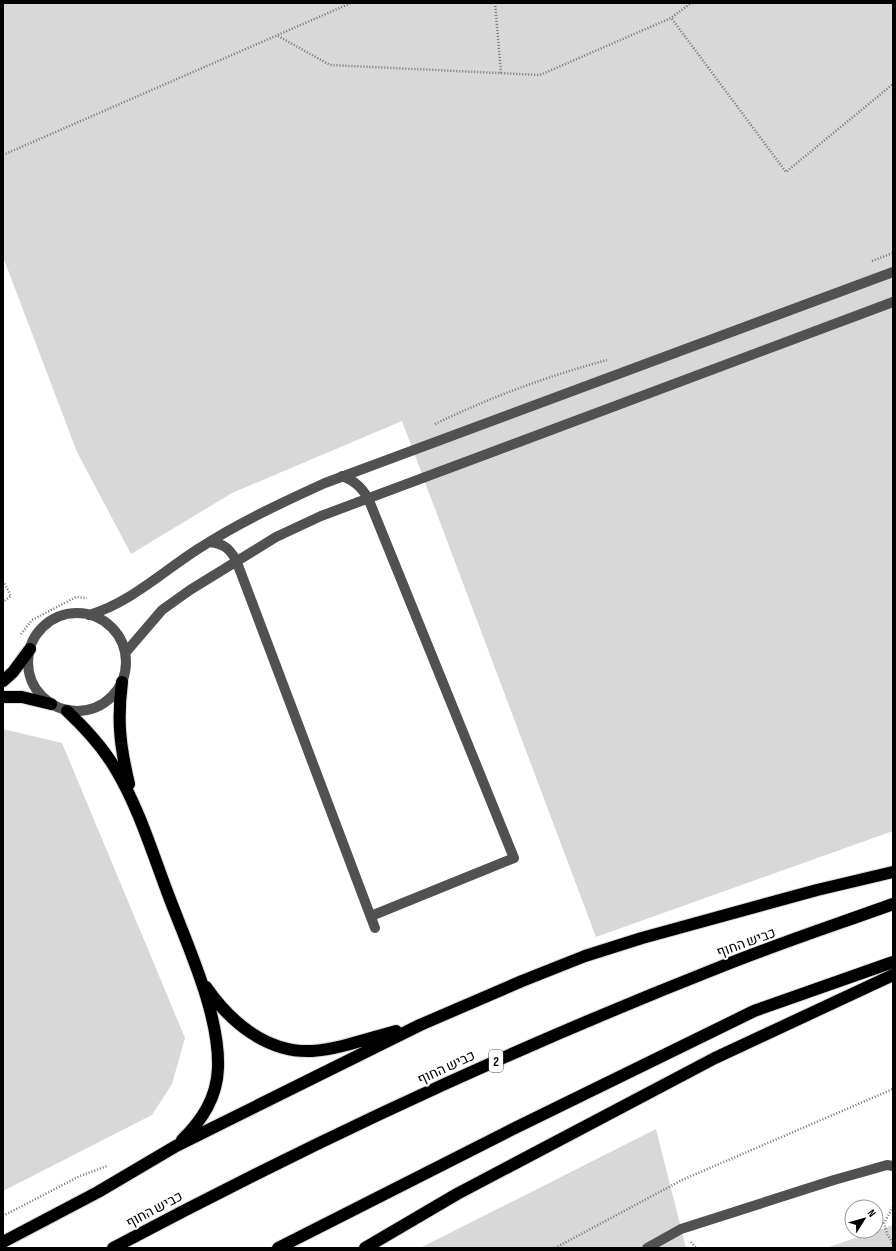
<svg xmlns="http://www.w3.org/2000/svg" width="896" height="1251" font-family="'Sofia Sans Condensed',Heebo,sans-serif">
<rect width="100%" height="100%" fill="#fff"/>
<path fill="#d8d8d8" d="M3,3H893V831L596,937L402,421L232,493L131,554L77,452L3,257Z
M3,729L62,743L185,1038L172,1084L152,1115L3,1191Z
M656,1129L686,1248H420Z
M893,1225V1248H826Z"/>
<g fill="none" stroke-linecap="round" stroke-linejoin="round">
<defs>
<path id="highway" d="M3,681L13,672L30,649
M122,682C117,721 120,746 129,784
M3,697H22L51,704
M67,711C85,728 102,746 115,768C139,808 152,852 168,894C187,945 220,1014 218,1068C217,1098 202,1120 182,1140
M206,987C230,1022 267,1053 312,1051C340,1049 369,1038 396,1031
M3,1242L98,1192L176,1146L420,1025L522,981L585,956L642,938L817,890L893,872
M113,1248C310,1143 512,1049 720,967C777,944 835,925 893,904
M278,1248L509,1131L754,1011L893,962
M365,1248L457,1194L715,1058L893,975"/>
</defs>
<use href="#highway" stroke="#dbdbdb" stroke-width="14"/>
<path stroke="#737373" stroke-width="2.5" stroke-dasharray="1 2" stroke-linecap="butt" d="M495,3L501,73
M672,19L786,172L893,84
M278,36L330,65L540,75L671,18L691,3
M3,155L351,3
M872,261L893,253
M435,424C491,397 548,376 607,360
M3,581L11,596L3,602
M21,634L32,620L76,597L87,598
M893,1207L884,1223L887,1234L893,1243
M3,1216L80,1176L107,1166
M691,1242L696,1248
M555,1248L682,1180L893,1089"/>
<path stroke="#515151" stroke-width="10" d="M342,476C355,481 361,487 368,498L514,858L371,916
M210,542C224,544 229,548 236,560L375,928
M28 662a49 49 0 1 1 98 0a49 49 0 1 1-98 0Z
M89,615C130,603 162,572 198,549C238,523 281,503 325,483L893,272
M126,652L162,610L190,590L276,537L321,516L893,302
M647,1248L681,1229L834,1180L887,1165L893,1166"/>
<use href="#highway" stroke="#000" stroke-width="12"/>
</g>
<g text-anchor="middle" stroke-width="4" stroke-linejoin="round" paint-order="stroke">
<rect fill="#fff" stroke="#4c4c4c" stroke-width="1" x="489" y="1050" width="14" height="22" rx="3"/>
<g font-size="13" font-weight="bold" fill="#000">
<text x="496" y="1066">2</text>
</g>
<g font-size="14" fill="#000" stroke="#fff">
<text transform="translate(746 942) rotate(-20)" y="5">כביש החוף</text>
<text transform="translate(446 1067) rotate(-25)" y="5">כביש החוף</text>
<text transform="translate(154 1209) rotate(-28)" y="5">כביש החוף</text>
</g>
</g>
<rect width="896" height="1251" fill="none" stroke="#000000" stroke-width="8"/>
<g transform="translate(864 1219) rotate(53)"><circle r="19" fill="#ffffff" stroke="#999999"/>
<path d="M0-3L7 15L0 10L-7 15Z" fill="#000000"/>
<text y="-6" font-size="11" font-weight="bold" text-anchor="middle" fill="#000000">N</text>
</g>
</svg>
